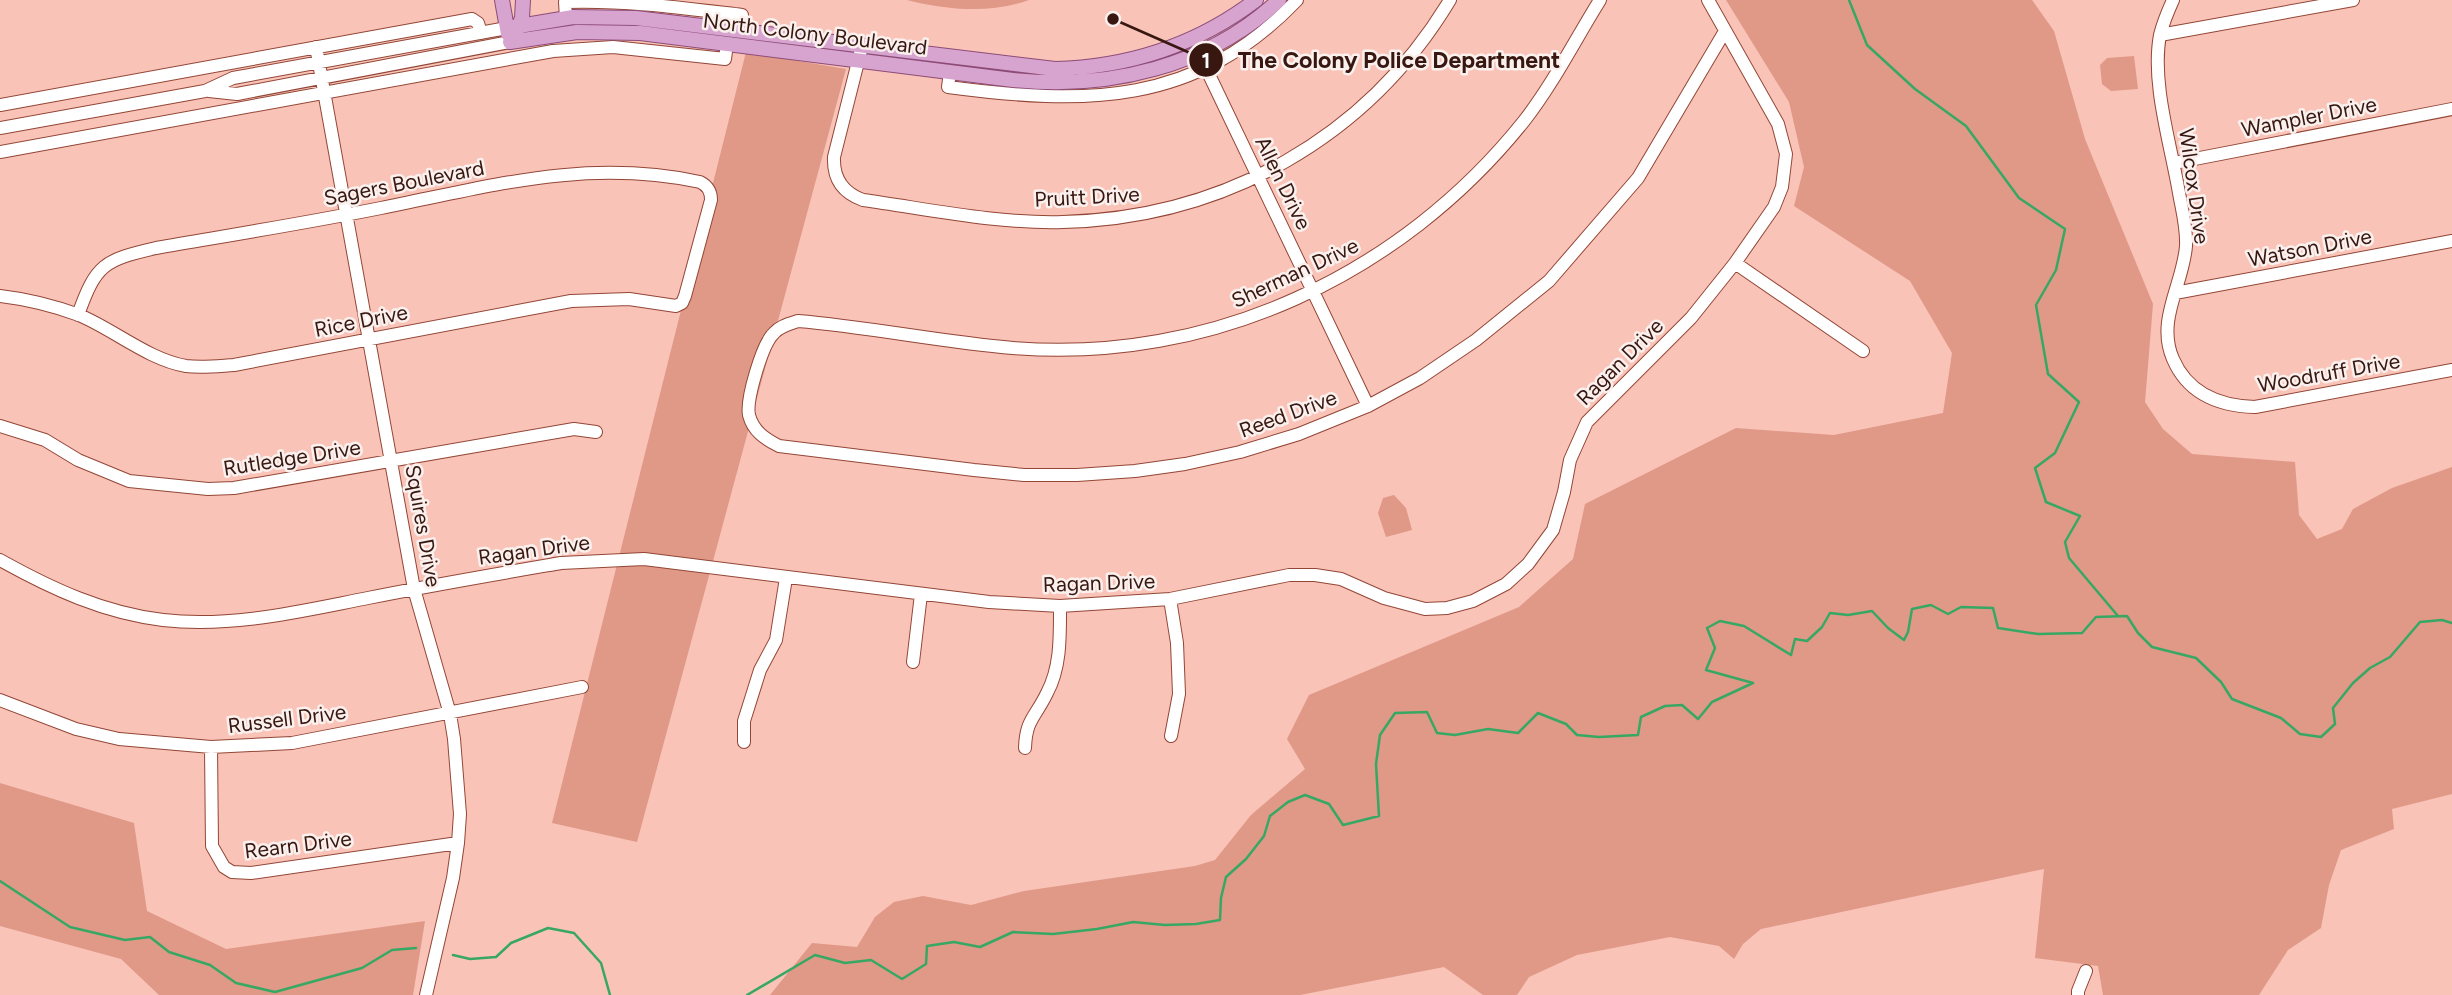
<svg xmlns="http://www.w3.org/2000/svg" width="2452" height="995" font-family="Figtree,sans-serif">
<rect width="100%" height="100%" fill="#f9c3b7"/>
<path fill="#e09887" d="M907,0H1029C990,14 946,10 907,0Z
M1726,0H2032L2054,31L2085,139L2153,304L2145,402L2163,429L2192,454L2295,462L2299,515L2317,539L2342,529L2353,509L2392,488L2452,467V794L2392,809L2394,829L2341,850L2329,885L2321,928L2288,950L2259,995H2103L2098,966L2035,958L2044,869L1761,929L1743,944L1734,959L1719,946L1670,937L1577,955L1529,977L1517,995H1483L1444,967L1300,995H770L812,943L857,947L875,917L894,902L923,896L971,905L1024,891L1195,866L1215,860L1251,815L1305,769L1287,739L1309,695L1519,607L1573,559L1585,504L1736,428L1834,435L1943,413L1952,353L1910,281L1794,206L1804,167L1789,102Z
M746,52L846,69L637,842L552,823Z
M2134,56L2138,89L2111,91L2102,84L2100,65L2107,58Z
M1394,495L1406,508L1412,530L1386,537L1378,513L1383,498Z
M0,783L134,823L147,911L226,949L425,921L413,995H159L121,959L0,926Z"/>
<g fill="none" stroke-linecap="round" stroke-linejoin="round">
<path stroke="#37a864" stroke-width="2.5" d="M1849,0L1867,45L1915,89L1966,126L2019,198L2065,229L2056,270L2036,305L2048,374L2079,402L2055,453L2035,468L2046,502L2080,516L2065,542L2069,558L2118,616
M0,881L70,927L125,940L150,937L169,952L210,965L236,983L275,992L362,968L392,950L416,948
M453,955L470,959L496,957L511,943L548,928L574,933L601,963L610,995
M747,995L815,955L845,963L871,960L902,979L926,964L927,946L954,942L980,947L1013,932L1053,934L1097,929L1133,922L1165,925L1196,924L1220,920L1221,898L1226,877L1246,859L1264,836L1270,816L1288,802L1305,795L1329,804L1343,825L1379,816L1376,764L1380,735L1395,713L1427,712L1437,733L1455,735L1488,729L1518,733L1538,713L1566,724L1577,735L1599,737L1638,735L1641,717L1665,706L1682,705L1698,719L1712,702L1753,683L1706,670L1715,648L1707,628L1720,621L1744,626L1791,655L1795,639L1807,641L1822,627L1830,613L1848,615L1872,611L1888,628L1904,640L1908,632L1912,609L1931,605L1948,614L1961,607L1993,608L1998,628L2038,634L2082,633L2096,617L2127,616L2138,633L2152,647L2196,658L2221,682L2232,699L2281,718L2300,734L2321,737L2335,724L2333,708L2353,683L2370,668L2390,657L2420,622L2442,620L2452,623"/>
<defs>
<path id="minor" d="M1600,0C1575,40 1553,84 1524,121C1401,275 1211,364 1013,348C941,342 870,327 798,321C789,324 780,326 774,333C762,344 746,400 749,415C753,431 765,439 779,446L974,470L1024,475H1077L1135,471L1185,464L1240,452L1299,434L1368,406L1420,378L1476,340L1549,281L1638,178L1725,31
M2173,0C2168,11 2163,23 2160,35C2151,83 2171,145 2179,193C2182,210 2187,228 2186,246C2183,285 2156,320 2173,359C2188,394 2219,406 2255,407L2452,370
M566,18L565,2C624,0 683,8 742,15L740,30
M2160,35L2353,0
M862,46L834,157C833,179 843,193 863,200C928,209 998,224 1063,222C1224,218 1367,138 1450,0
M316,47L414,589L450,714L454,739L460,814L458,843L453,878L426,995
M1203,62L1368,406
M950,72L948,87C1084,105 1195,107 1297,0
M209,91L237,94L510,42
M0,105L472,19L478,23L481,33
M0,128L205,91L233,78L507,28
M0,152L553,51L613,47L725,59L727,44
M2174,163L2452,109
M1735,263L1863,351
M2175,293L2452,241
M0,296C26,299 54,306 79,315C113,329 149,360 186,366C202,368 218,366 234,365L571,301L629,299L676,306L682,303L685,296L711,200C711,191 708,186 700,182C586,158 492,186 381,208C306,223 231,235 156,248C104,260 96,264 78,315
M0,426L45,440L78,460L129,481L208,489L234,488L574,429L596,432
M0,560C52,589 104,613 163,620C232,628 301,611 368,598C432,585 497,574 561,563L644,559L989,602L1060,606L1170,599L1289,575H1315L1341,579L1384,598L1425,609L1447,608L1473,601L1506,584L1528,564L1553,530L1564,492L1570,460L1587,422L1691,318L1735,263L1774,207L1782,187L1786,154L1778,124L1708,0
M1170,599L1177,643L1179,694L1171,736
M913,662L921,594
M0,700L76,729L119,739L211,747L292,743L582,687
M744,742V721L760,670L776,640L786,578
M211,747L212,846L224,867L232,872L251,873L458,843
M1025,748C1026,719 1035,718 1047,693C1061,667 1060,636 1060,606
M2078,995V991L2086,971"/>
<path id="major" d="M502,0L508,34
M507,28L573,17L636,18L1055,69C1128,67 1197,45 1256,0
M516,32L522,18L523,0
M510,42L577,32L640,33L1013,80C1107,90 1208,67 1279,0"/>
</defs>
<use href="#minor" stroke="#934636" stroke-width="14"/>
<use href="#major" stroke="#8d4c77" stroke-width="16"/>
<use href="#minor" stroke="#fff" stroke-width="12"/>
<use href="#major" stroke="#d7a4cf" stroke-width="14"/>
</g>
<g text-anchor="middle" stroke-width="5" stroke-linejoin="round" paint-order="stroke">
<g font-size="21" fill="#371710" stroke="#faf0ee">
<text transform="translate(815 34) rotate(7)" y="7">North Colony Boulevard</text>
<text transform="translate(2309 117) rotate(-11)" y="7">Wampler Drive</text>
<text transform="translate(404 183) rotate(-11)" y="7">Sagers Boulevard</text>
<text transform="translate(1283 183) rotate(64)" y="7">Allen Drive</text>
<text transform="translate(2194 186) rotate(82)" y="7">Wilcox Drive</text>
<text transform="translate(1087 197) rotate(-3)" y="7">Pruitt Drive</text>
<text transform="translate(2310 248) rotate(-11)" y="7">Watson Drive</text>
<text transform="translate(1295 273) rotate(-25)" y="7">Sherman Drive</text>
<text transform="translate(361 321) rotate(-11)" y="7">Rice Drive</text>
<text transform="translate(1620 362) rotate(-45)" y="7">Ragan Drive</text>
<text transform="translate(2329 373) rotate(-10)" y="7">Woodruff Drive</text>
<text transform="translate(1288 414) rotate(-20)" y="7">Reed Drive</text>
<text transform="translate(292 458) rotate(-9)" y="7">Rutledge Drive</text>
<text transform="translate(423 526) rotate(80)" y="7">Squires Drive</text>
<text transform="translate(534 550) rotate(-8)" y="7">Ragan Drive</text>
<text transform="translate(1099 583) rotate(-2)" y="7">Ragan Drive</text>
<text transform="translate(287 719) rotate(-7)" y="7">Russell Drive</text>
<text transform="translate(298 845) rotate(-7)" y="7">Rearn Drive</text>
</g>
</g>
<path fill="none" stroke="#371710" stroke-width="2.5" d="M1113 19L1206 60"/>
<g fill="#371710" stroke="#faf0ee" stroke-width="2.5">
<circle cx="1113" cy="19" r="7"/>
<circle cx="1206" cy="60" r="18"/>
</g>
<g font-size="21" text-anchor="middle" font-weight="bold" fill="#fff">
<text x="1206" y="68">1</text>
</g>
<g font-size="23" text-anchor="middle" font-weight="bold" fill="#371710" stroke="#faf0ee" stroke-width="5" stroke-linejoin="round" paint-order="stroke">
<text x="1399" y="68">The Colony Police Department</text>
</g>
</svg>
